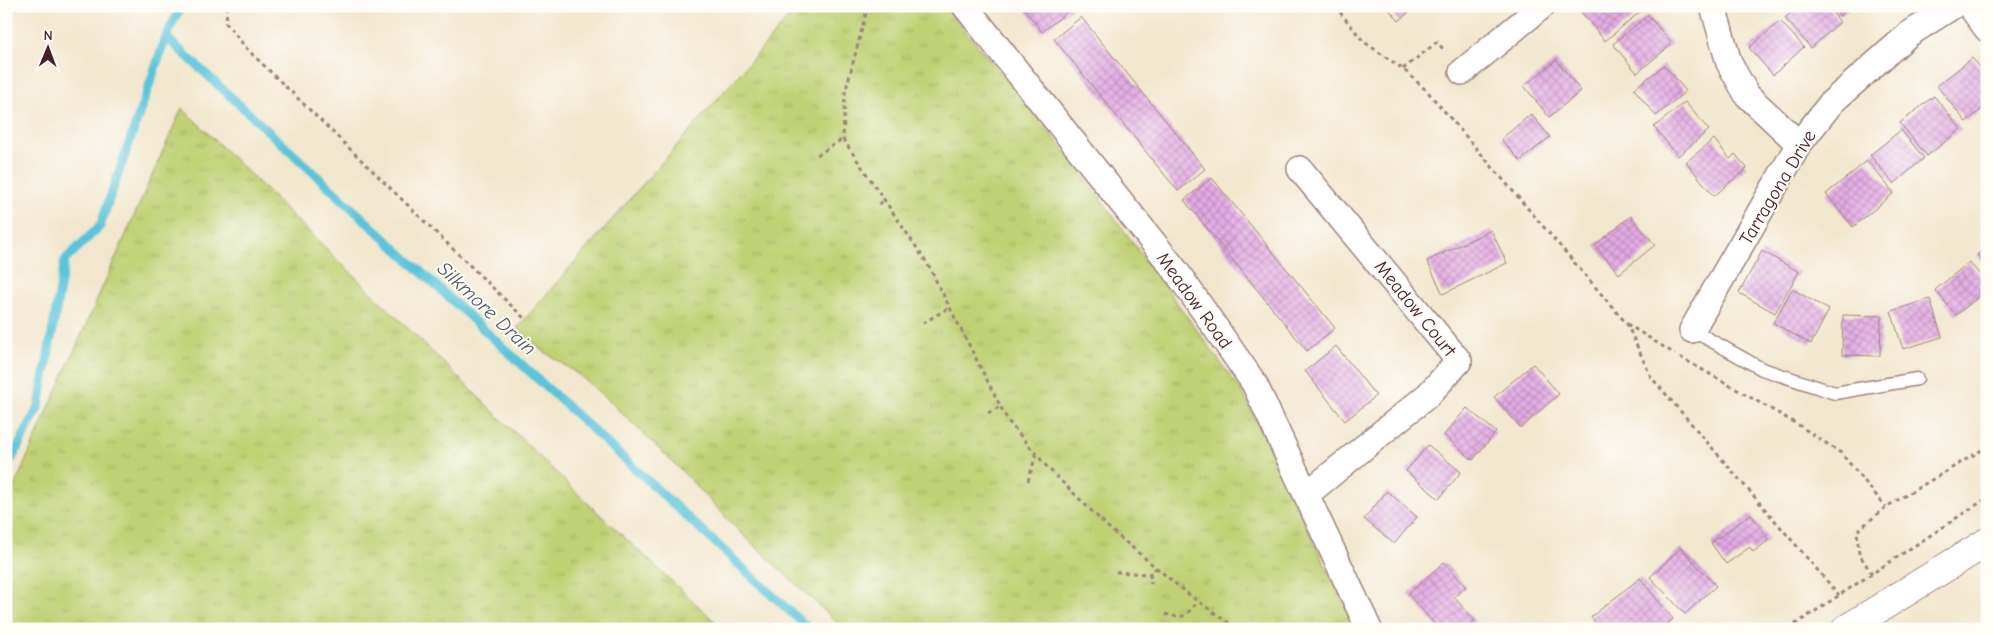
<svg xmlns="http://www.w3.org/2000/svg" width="1993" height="635" font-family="'Comic Neue',sans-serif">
<defs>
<pattern id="park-tufts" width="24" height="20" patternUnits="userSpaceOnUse" patternTransform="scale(1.25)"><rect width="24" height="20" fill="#c0d174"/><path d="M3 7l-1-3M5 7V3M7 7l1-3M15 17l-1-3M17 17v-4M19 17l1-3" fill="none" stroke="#a6b365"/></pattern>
<pattern id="building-cross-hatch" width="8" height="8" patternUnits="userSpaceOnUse" patternTransform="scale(1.25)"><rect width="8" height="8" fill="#e3abe4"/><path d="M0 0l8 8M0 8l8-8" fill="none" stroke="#ba8bb9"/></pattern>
</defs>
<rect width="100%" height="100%" fill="#fdfcf7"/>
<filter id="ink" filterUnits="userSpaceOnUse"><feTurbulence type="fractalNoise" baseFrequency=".02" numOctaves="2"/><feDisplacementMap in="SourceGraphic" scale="10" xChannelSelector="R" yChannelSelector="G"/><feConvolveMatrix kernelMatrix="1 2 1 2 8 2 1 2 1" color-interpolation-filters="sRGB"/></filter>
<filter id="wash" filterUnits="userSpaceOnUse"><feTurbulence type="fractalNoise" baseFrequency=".0096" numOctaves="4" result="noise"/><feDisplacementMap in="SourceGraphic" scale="20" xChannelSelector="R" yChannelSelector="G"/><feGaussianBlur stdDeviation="1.12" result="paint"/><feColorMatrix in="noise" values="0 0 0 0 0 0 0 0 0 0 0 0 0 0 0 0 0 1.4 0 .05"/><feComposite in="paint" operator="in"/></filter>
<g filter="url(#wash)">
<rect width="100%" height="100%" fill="#f2e7ce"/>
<path fill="url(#park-tufts)" stroke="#857850" d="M799,6H945L1074,162L1242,392L1356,629H844L738,530L684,473L607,399L579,375L539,348L517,328Z
M182,108L580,496L723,629H17L6,614V505Z"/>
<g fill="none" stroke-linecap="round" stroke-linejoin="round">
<path stroke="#5cc4d9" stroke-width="9" d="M181,6L166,37L809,629
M6,470L39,406L65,260L100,226L166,37"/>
</g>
<g id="blocks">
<path fill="url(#building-cross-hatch)" d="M1022,6H1071L1072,8L1042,32Z
M1386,6H1416L1399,21Z
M1576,6H1647L1605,41Z
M1798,6H1827L1840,22L1811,48L1785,18Z
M1831,6H1851L1840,16Z
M1648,15L1672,44L1637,73L1613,44Z
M1081,17L1205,169L1178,191L1054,39Z
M1780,21L1804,47L1773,75L1749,48Z
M1972,58L1987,75V105L1966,122L1937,86Z
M1556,60L1581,91L1549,117L1524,86Z
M1664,65L1686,91L1656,116L1634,89Z
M1934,96L1961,129L1927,156L1900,123Z
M1685,102L1709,130L1678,156L1654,127Z
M1531,114L1550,137L1520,161L1501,139Z
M1901,130L1924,158L1894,184L1870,155Z
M1714,139L1730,159L1735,154L1747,168L1714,196L1686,162Z
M1867,161L1894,193L1853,227L1826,194Z
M1212,178L1335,328L1307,351L1184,200Z
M1631,216L1655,245L1619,274L1595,245Z
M1491,230L1507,263L1443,294L1427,261Z
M1987,247V266L1977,255Z
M1762,251L1799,272L1775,313L1739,293Z
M1969,262L1987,283V290L1956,315L1935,290Z
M1792,289L1829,310L1811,344L1773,323Z
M1930,299L1942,337L1903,349L1891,311Z
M1843,315L1881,316L1880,356L1842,355Z
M1336,346L1376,396L1345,421L1305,371Z
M1533,364L1559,394L1521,428L1494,397Z
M1467,408L1496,432L1473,460L1444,435Z
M1428,445L1461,472L1439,499L1406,471Z
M1387,491L1417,517L1394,544L1364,519Z
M1751,514L1769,540L1753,552L1750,547L1726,564L1711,543Z
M1681,548L1716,586L1685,614L1650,577Z
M1444,562L1466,587L1454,597L1475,621L1466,629H1439L1408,594Z
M1640,578L1673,619L1662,629H1600L1591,617Z
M1987,621V629H1974Z"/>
</g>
</g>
<g filter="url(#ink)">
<use href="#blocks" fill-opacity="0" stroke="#9e837c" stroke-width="1"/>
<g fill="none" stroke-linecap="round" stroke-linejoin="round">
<defs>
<path id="service" d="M1692,330L1762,369L1835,393L1917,379"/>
<path id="minor" d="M965,6L1176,271L1254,383L1369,629
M1713,6L1729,63L1747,95L1799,144
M1970,6L1987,29
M1462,72L1542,6
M1300,169L1459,361L1428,395L1307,494
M1692,330L1799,144L1832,102L1909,34L1953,6"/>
<path id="tertiary" d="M1846,629L1987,542"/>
</defs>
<use href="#service" stroke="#9e837c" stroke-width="15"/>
<use href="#minor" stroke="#9e837c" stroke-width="28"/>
<use href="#tertiary" stroke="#9e837c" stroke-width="30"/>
<path stroke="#9e837c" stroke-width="3" stroke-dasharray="4 4" stroke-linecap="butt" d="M227,6L226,23L247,49L525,319
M868,6L845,93L843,139L927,263L1008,421L1048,468L1111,530L1188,594L1237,629
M1335,6L1364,42L1403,69L1427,91L1627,324L1651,377L1839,595
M1403,69L1437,42L1444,50
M817,155L843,139
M879,204L884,201
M923,323L950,307
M1627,324L1675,354
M1680,357L1797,424L1841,453L1886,507
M988,413L1001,406
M1028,481L1036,455
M1116,572L1150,574L1156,568
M1150,574L1151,584
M1872,574L1859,554L1857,531L1886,507L1987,447
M1165,614C1185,620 1185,616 1198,601
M1788,629L1987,498"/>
<use href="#service" stroke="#fff" stroke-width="12"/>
<use href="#minor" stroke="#fff" stroke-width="25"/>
<use href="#tertiary" stroke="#fff" stroke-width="28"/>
</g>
</g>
<g text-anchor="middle" stroke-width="4" stroke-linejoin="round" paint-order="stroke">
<g font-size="19" fill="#4a1f2b" stroke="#fdfcf7">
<text transform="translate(1777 187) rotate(-59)" y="7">Tarragona Drive</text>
<text transform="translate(1195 300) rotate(54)" y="7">Meadow Road</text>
<text transform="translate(1416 308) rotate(51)" y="7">Meadow Court</text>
</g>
<g font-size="20" font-style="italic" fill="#505968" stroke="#fdfcf7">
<text transform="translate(487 308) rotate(43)" y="7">Silkmore Drain</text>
</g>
</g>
<rect width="1993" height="635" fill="none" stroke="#fdfcf7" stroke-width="25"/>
<g transform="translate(48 48) rotate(1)" stroke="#fdfcf7" stroke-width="4" paint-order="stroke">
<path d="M0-4L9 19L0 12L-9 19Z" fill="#4a1f2b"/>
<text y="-8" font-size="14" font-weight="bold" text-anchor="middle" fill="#4a1f2b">N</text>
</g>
</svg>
